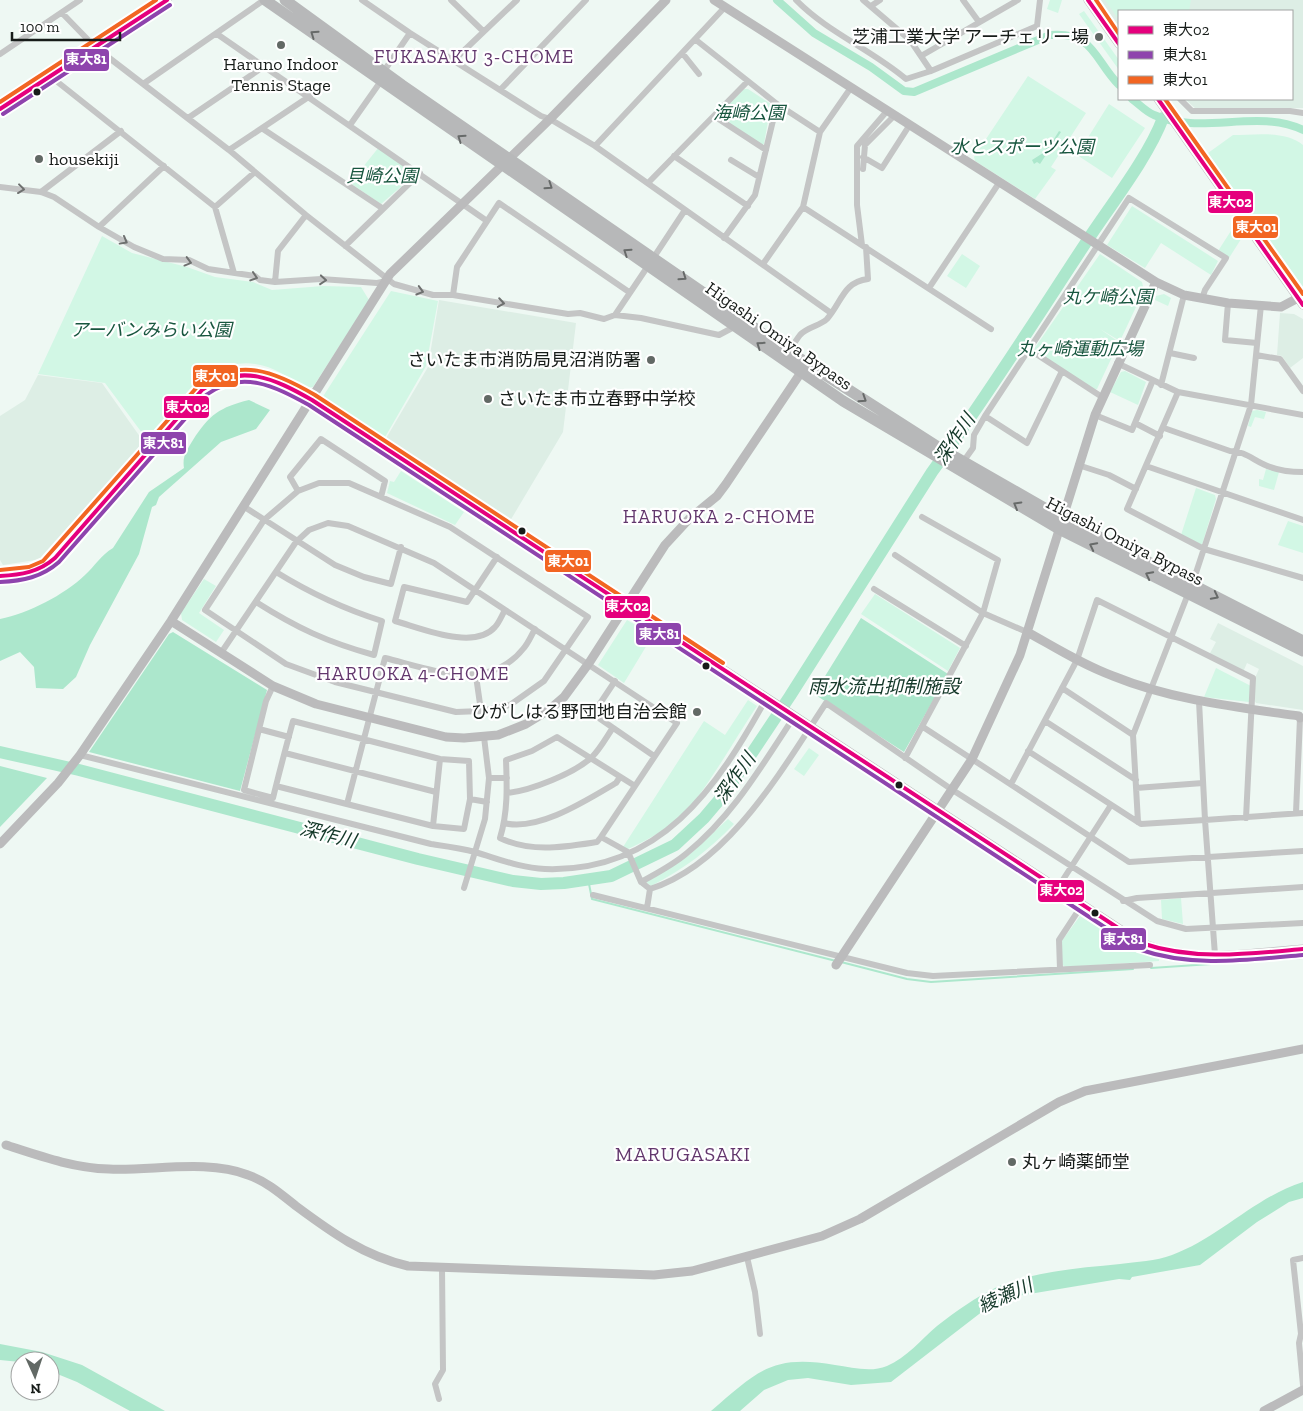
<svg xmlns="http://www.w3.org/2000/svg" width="1303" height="1411" font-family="'Zilla Slab','Noto Sans JP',serif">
<rect width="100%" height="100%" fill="#eef8f3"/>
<path fill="#ddeee5" d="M1099,0H1303V108L1196,109L1185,99H1292V11H1119V29Z
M439,300L576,323L563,432L510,521L385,440L428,367Z
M1280,313L1294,314L1303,319V358L1290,368L1282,356L1277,355Z
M38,375L102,383L148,448L42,559L3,565L0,560V416L25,400Z
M1218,623L1303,666V710L1256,703L1254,700L1255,678L1259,669L1247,663L1243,672L1209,655L1216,642L1210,639Z"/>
<path fill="#d2f7e5" d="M1050,0H1062L1058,13L1047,9Z
M1105,0H1191L1189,11H1119V20Z
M1084,11L1119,60V70L1079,14Z
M1028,76L1086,113L1051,167L1056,170L1035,199L975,161L974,157Z
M744,89H748L771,104L764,144L762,145L719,117V114Z
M1109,104L1145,128L1112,178L1077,155Z
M1233,135C1254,135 1286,130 1303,145V287L1208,153Z
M379,147L417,173L381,204L350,183Z
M1132,206L1218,261L1211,275L1161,243L1145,268L1107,245Z
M1236,223L1243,236L1229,258L1218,251Z
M102,236L132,253L187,267L215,277L253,282L272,290L323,286L361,287L369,300L313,387L307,388C291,379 273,366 255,364C206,357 175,409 148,441L105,383L38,374Z
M962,254L980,266L966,288L947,276Z
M1100,254L1142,282L1144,290L1120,341L1100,329L1119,342L1097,389L1095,390L1034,351V349Z
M391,291L438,301L426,366L384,439L322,398Z
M1164,294L1171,298L1168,306L1155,300L1156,296Z
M1125,371L1146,382L1138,405L1110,392L1121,372Z
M1257,410L1266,412L1264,419L1255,417L1251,427L1248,426L1252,411Z
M1266,469L1279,472L1274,490L1259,486V479L1263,480Z
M401,471L464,512L455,525L387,493L390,481L394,482Z
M1196,488L1215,495L1216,499L1202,545L1181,535Z
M1288,521L1303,526V553L1278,545Z
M204,579L216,586L199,613L224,630L216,642L182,620L181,613Z
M875,594L960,648L948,671L861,614Z
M627,620L653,635L624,683L598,665Z
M1216,668L1251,686L1249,702L1204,697Z
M748,700L757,706C735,739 715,775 691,806C675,825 650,839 628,849L623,847L704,721L725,735Z
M809,748L819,755L804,776L794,769Z
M728,819L734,824C709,850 684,869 651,886L646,882L688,856Z
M1181,898L1183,924L1162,919L1161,900Z
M1080,916L1137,952L1159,958V961L1066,967L1062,965L1061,942Z"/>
<path fill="#ace7cc" d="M1059,131L1061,132L1040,164L1037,162L1034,164L1032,160L1043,153L1047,146L1049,147Z
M249,400L270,410L256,429L221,442L159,497L156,505L152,507L139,554L90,645L76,677L63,689L36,688L34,667L20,652L0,661V619C29,613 64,595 85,575C95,566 101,555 113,548L149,492L184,468C182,456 187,450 193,440C209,415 220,407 249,400Z
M861,618L948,674L904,752L814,694Z
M173,632L267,690L240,791L89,752L169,634Z
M0,766L47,778L0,827Z
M1303,1182V1198L1289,1202L1257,1222L1200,1265L1132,1277L1130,1280L1119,1279L1012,1297L983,1311L891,1382L851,1385L808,1378L788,1380L764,1390L740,1411H711C757,1372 771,1354 835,1365C852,1367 870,1373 887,1366C906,1358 922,1339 937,1326C956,1311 976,1297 997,1287C1035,1271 1080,1268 1120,1264C1136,1262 1156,1261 1172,1255C1219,1238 1255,1197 1303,1182Z
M0,1344L42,1352L82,1365L165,1411H130L77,1382L50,1371V1361L20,1362L0,1360Z"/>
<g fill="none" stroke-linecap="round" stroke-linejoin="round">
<path stroke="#ace7cc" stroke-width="2" d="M588,879L592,899L836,961
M841,962L907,979L931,982L1133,969
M1151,968L1303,958"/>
<path stroke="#ace7cc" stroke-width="8" d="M777,0L814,33L871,67L904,91L914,92L1050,35C1094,31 1094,60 1119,85
M1132,99C1139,104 1146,112 1154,115C1201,136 1257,108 1303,130"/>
<path stroke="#ace7cc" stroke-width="12" d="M0,752L79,770L418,859L513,881L541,884L564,883L611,876L675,845L704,818L726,792L790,696L932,472C986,398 1035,320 1085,244C1109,207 1148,158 1163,118"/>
<path stroke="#c4c5c5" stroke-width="6" d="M362,0L410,33L541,116L550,119L595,146L831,313
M451,0L483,31
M796,0C827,32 872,50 906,79L931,71L1037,26L1040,0
M863,0L910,40L931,71
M963,0L979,22
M871,6L880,0
M62,13L95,47L229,150L306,215L394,284L433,295H453L568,314L580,313L604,319L615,315L641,318L719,335L734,327
M217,34L487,221
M696,40L777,104L820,132
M0,54L80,0
M683,54L699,74
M921,56L1018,0
M453,61L517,0
M384,71L410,33
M50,76L215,207L234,273
M143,84L264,0
M500,90L586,0
M1180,99L1192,111H1290L1303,113
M714,116L766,150
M188,118L263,67
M350,125L381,81
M263,129L382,208
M595,146L725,7
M229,150L310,96
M674,156L748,206
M863,157L882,168L909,126
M731,160L759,177
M863,169L865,145L894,116
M648,183L747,82
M0,187L41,192L54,197L99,227L134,247L163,259L189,260L208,269L255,276L260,280L275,282L321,279L377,283L387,281
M41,192L121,131
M215,207L255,172
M803,207L991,329
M99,227L164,166
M724,238L755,195L777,104
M862,245L857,205V146L887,111
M345,246L420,173
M654,257L685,210
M763,264L803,207L820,132L850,89
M275,282L278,251L306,215
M929,288L999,183
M453,295L457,267L499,203L629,292
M1228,303L1225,340L1257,343
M615,315L648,266
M1030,350L1102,397
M788,351C793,346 796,340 800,335C807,327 820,326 827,319C842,302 843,282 868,279L866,247
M1170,353L1194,358
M1256,355L1280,359L1303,391
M1117,363L1178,392L1303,415
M1161,385L1184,295
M1178,392L1127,509L1204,549L1303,578
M1095,415L1132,430L1153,380
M985,416L1027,443L1062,371
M1135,423L1160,436
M1164,428L1230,451C1244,451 1252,459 1263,464C1275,470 1290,472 1303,472
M963,462L973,448L974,435L985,416L1129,198L1226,258L1205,290L1202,299
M1078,465L1109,475L1136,489
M1146,466L1303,520
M319,483H349L450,527L588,617L544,681L510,705L481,711L456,712L335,682L286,664L205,610L264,520L298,491Z
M298,491L290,477L321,439L385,481L381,497
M243,506L335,565L364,577L391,584L401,547
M895,555L983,613L1029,633
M497,557L467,602L404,587L395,621C421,628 474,651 495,627C499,623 502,615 505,610
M1192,585L1251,405L1261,305
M874,589L966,646
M256,602C297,628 327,642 374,655L382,621C344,609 310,593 276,572
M221,653L296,542L309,530L328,523L348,526L434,563L677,723L601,837L597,842C564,847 531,853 500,838C508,812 507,786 506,760L532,751L557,737L635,786
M476,676L481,711
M615,681L593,714L654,756
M273,686L266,701L244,790L273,798C279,773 286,747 293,721L440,759L469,761L470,799L464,829L433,826L276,786
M1062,688L1133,735
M1045,721L1136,780
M923,727L1129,862L1303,851
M259,729L289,737
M1028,751L1141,824L1205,820L1199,701
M285,753L436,792
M80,755L431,844C445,846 461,848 475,852C499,859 520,868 545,869C660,873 717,788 766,699
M905,758L983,613L998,560L922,517
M489,778H507
M1011,784L1077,660L1097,600L1253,678L1246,818
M1136,788L1203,783
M507,793C530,791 575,773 592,757C600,749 606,738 612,729
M470,799L487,802
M347,804L385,658C430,669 488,693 523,649C528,644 531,636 535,629
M1296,813L1300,718
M1138,822L1133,735L1188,594
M504,823C538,832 587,800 616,783L620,777
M433,826L440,759
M601,837L628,852
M628,852L641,882L650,889
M641,882C657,873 673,865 687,853C733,816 762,765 794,717
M464,888L485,819L489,778L484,737
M650,889C729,864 783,768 826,703L951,789L1157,921L1186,929L1303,923
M1057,889L1111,805
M593,895L907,973L933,976L1150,965
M1123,901L1137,898L1303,887
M647,908L650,889
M1215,955L1205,820L1303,813
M1060,969L1059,940L1082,905
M747,1257L755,1292L760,1334
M1303,1258L1293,1260L1301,1334L1299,1343L1303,1385
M439,1399L435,1384L443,1370L442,1268"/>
<path stroke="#bbbbbc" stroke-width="9" d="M714,0L1156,282L1184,295L1228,303L1281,307L1298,298
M1088,0L1119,44
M1158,99L1303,305
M0,109L167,0
M0,576C22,575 39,573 55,558C86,523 118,488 148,453C167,431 195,387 223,378C256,368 284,384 312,400L1141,943C1193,964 1249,953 1303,949
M171,621L273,686L316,704L446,737L464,738L498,735L526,724L549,710L564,697L589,663L665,545L689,519L717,496L726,484L804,368
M1029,633C1056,648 1083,665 1113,676C1172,700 1236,707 1299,716L1300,718
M0,844L58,783L80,755L171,621L390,274L550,119L666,0
M836,965L972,759L1020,655L1095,415L1156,282
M6,1145C40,1156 73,1168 109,1169C152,1171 208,1159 248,1175C266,1181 281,1194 296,1206C331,1232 364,1256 408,1266L654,1275L692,1271L822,1236L860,1219L1059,1102L1085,1091L1303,1049
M1264,1411L1303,1390"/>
<path stroke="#b7b8b9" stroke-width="11" d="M265,0L843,401L1059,529L1303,651
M285,0L402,85L788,351L938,447L1062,518L1303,641"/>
<defs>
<path id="bus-1" d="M1088,0L1119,44
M1158,99L1303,305
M0,109L167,0
M0,576C21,575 39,572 55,558L202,390C241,362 275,379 312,400L1141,943C1195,961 1248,954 1303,949"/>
<path id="bus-2" d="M3,114L170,5
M0,582C23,581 42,577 59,562L206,395C242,369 274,386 309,405L1138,949C1192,968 1247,960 1303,955"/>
<path id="bus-3" d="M1096,0L1119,34
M1165,99L1303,294
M0,102L156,0
M0,570L29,567L43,561L198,386C240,357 274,371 315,395L723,663"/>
</defs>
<use href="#bus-1" stroke="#fff" stroke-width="8"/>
<use href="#bus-2" stroke="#fff" stroke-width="8"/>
<use href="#bus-3" stroke="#fff" stroke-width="8"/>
<use href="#bus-1" stroke="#e5007d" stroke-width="4"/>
<use href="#bus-2" stroke="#8e44ad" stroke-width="4"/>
<use href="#bus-3" stroke="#f26522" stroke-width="4"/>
</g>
<defs><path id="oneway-chevron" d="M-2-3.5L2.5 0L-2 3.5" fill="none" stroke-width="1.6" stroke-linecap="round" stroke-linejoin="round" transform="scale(1.25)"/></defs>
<g stroke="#676a69">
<use href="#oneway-chevron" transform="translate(314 34) rotate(-145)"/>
<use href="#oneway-chevron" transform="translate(461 138) rotate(-145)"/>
<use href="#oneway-chevron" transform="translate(549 186) rotate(34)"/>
<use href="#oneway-chevron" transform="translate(627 252) rotate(-146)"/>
<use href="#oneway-chevron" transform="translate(683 277) rotate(35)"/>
<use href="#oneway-chevron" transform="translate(760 345) rotate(-145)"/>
<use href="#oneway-chevron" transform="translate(863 399) rotate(33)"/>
<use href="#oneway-chevron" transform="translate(1017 505) rotate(-150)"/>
<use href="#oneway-chevron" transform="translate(1093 546) rotate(-153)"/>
<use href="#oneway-chevron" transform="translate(1149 575) rotate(-153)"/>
<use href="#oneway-chevron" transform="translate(1215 596) rotate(27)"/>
</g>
<g stroke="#6e706f">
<use href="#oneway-chevron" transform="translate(21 189) rotate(7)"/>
<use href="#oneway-chevron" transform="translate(124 241) rotate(29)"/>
<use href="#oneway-chevron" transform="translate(188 262) rotate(15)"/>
<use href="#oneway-chevron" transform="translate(254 277) rotate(18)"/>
<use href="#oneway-chevron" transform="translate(323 280) rotate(5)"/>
<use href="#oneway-chevron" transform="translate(420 291) rotate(16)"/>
<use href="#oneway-chevron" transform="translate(501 303) rotate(9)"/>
</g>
<g fill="#626965" stroke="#fff" stroke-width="2">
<circle cx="1099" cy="37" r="5"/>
<circle cx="281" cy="45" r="5"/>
<circle cx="39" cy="159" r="5"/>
<circle cx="651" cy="360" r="5"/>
<circle cx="488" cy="399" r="5"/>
<circle cx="697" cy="712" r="5"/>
<circle cx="1012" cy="1162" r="5"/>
</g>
<g fill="#171c19" stroke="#fff" stroke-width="2">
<circle cx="37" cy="92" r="4.5"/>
<circle cx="522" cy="531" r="4.5"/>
<circle cx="706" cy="666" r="4.5"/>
<circle cx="899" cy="785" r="4.5"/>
<circle cx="1095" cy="913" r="4.5"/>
</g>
<g text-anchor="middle" stroke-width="4.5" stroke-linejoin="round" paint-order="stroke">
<g font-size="18" fill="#171c19" stroke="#fff" text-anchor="end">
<text x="1089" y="43">芝浦工業大学 アーチェリー場</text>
<text x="281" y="70" text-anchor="middle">Haruno Indoor<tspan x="281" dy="21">Tennis Stage</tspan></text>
<text x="49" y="165" text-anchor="start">housekiji</text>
<text x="641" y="366">さいたま市消防局見沼消防署</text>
<text x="498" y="405" text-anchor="start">さいたま市立春野中学校</text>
<text x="687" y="718">ひがしはる野団地自治会館</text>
<text x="1022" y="1168" text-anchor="start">丸ヶ崎薬師堂</text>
</g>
<g font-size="18" font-style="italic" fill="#18563f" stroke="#fff">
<text x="749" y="119">海崎公園</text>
<text x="1022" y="153">水とスポーツ公園</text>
<text x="382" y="182">貝崎公園</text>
<text x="1108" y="303">丸ケ崎公園</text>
<text x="151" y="336">アーバンみらい公園</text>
<text x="1080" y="355">丸ヶ崎運動広場</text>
</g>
<g font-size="18" fill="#171c19" stroke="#fff">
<text transform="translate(779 336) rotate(35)" y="6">Higashi Omiya Bypass</text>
<text transform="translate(1125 541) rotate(27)" y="6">Higashi Omiya Bypass</text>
</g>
<g font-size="19" letter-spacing="1" fill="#62376d" stroke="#fff">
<text x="474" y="63">FUKASAKU 3-CHOME</text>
<text x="719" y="523">HARUOKA 2-CHOME</text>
<text x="413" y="680">HARUOKA 4-CHOME</text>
</g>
<g font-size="19" font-style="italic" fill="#143829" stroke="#fff">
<text transform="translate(954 439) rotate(-56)" y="7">深作川</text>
<text x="884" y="693">雨水流出抑制施設</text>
<text transform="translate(734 778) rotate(-55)" y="7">深作川</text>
<text transform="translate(328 834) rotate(14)" y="7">深作川</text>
<text transform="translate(1005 1295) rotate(-24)" y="7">綾瀬川</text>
</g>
<g font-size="20" letter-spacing="1" fill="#62376d" stroke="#fff">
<text x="683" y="1161">MARUGASAKI</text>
</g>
</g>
<g stroke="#fff" stroke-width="2">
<rect x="63" y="48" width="47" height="24" rx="5" fill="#8e44ad"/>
<rect x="1207" y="190" width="47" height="24" rx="5" fill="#e5007d"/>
<rect x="1232" y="215" width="47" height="24" rx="5" fill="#f26522"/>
<rect x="192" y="364" width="47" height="24" rx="5" fill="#f26522"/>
<rect x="163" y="395" width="47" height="24" rx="5" fill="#e5007d"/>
<rect x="140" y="431" width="47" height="24" rx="5" fill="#8e44ad"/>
<rect x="544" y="549" width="48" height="24" rx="5" fill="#f26522"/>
<rect x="604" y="595" width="47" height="24" rx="5" fill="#e5007d"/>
<rect x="635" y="622" width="47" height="24" rx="5" fill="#8e44ad"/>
<rect x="1037" y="879" width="48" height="24" rx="5" fill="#e5007d"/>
<rect x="1100" y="927" width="47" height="24" rx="5" fill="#8e44ad"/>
</g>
<g font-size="14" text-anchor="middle" font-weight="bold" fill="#fff">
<text x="86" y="64">東大81</text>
<text x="1230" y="207">東大02</text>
<text x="1256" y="232">東大01</text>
<text x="215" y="381">東大01</text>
<text x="187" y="412">東大02</text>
<text x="163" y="448">東大81</text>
<text x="568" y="566">東大01</text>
<text x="627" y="611">東大02</text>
<text x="659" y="639">東大81</text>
<text x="1061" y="895">東大02</text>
<text x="1123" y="944">東大81</text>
</g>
<rect x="1118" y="10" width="175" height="90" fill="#ffffff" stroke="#a2a4a3"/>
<rect x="1128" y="26" width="25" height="8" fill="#e5007d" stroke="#a2a4a3"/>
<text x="1163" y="35" font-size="15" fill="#171c19">東大02</text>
<rect x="1128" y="51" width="25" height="8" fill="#8e44ad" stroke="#a2a4a3"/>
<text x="1163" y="60" font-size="15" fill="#171c19">東大81</text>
<rect x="1128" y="76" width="25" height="8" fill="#f26522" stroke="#a2a4a3"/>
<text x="1163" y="85" font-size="15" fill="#171c19">東大01</text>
<g transform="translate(35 1376) rotate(177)"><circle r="24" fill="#ffffff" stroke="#a2a4a3"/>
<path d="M0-4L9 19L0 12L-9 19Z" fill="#626965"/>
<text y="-8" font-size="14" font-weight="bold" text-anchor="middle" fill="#171c19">N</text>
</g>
<path d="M12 32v8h108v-8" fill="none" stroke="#171c19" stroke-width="2.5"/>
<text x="20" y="32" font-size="15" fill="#171c19" stroke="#ffffff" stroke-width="4" paint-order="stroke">100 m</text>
</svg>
